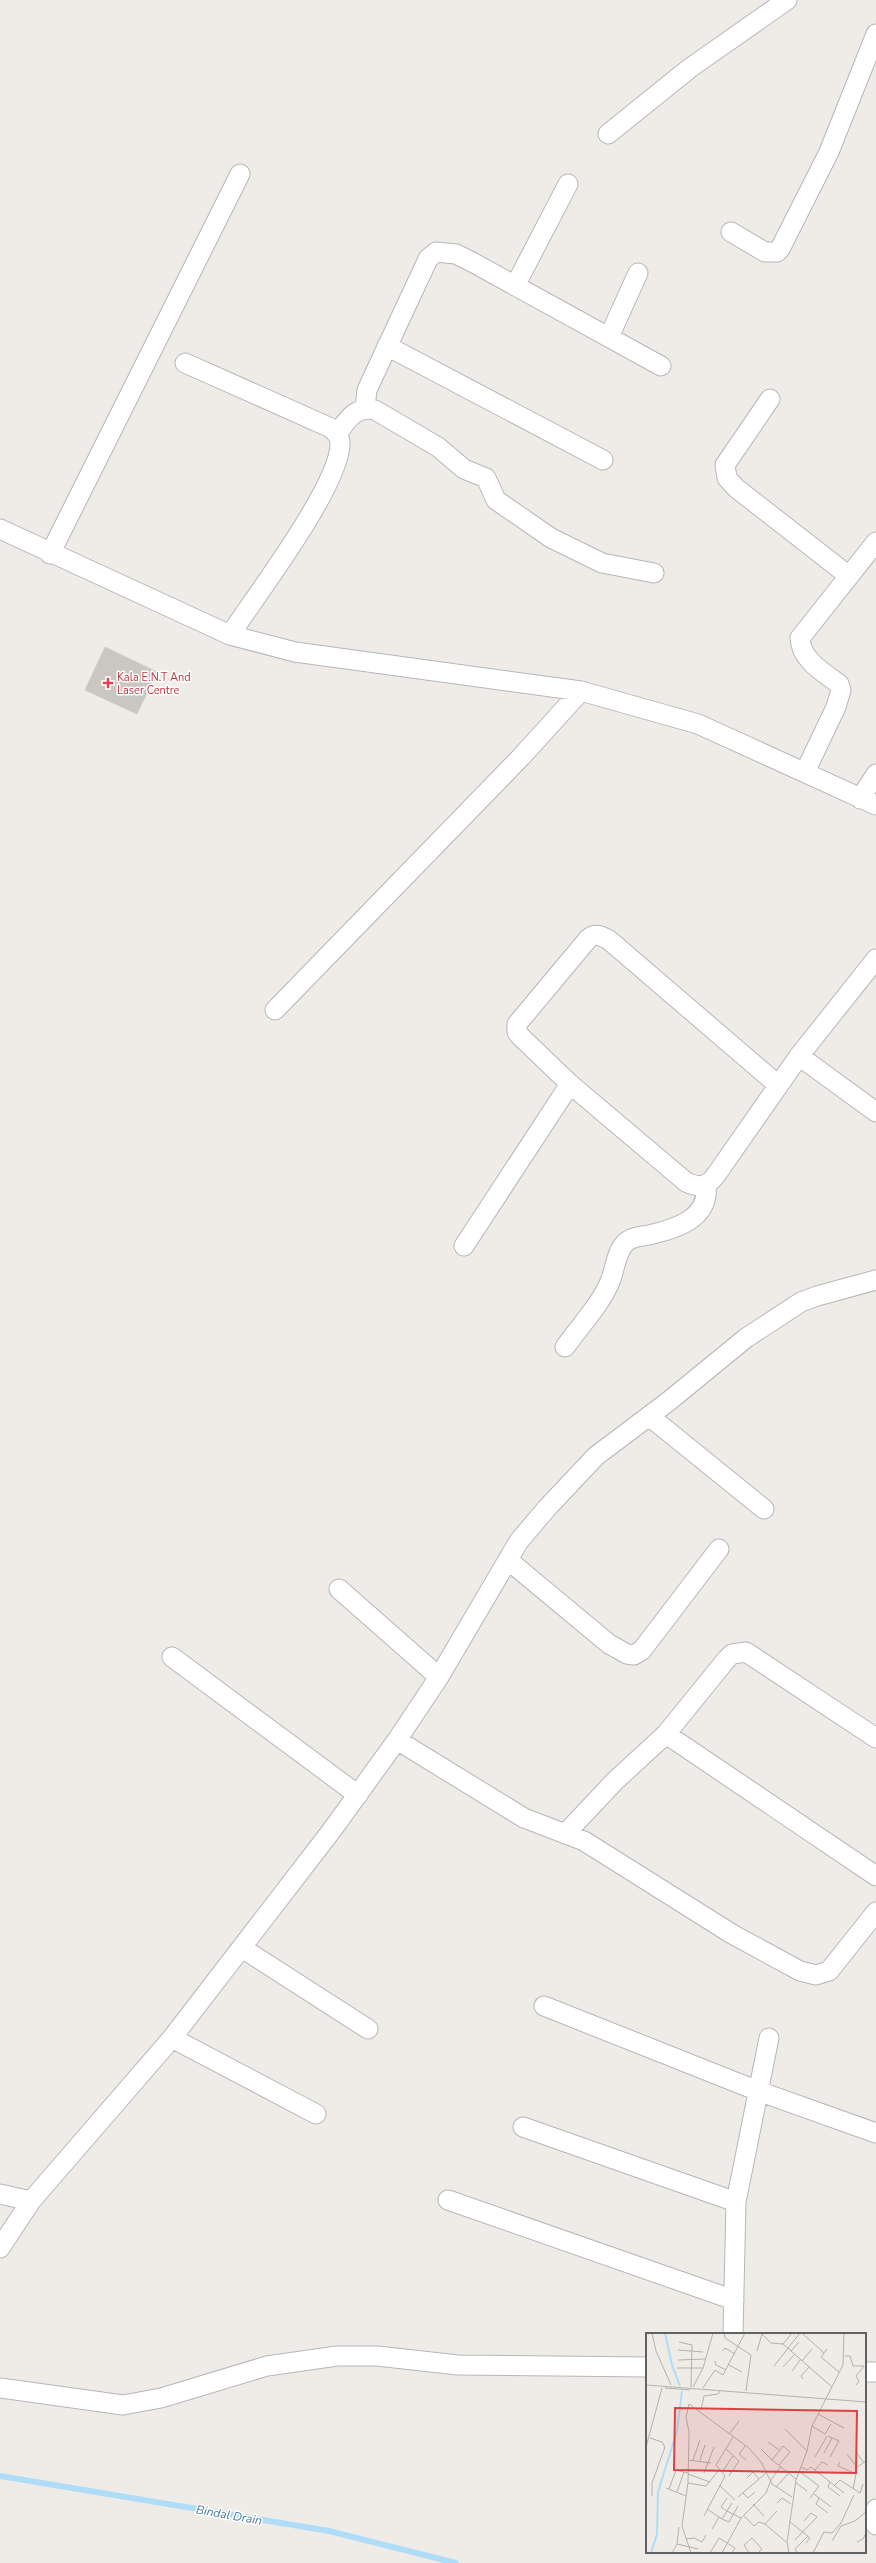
<svg xmlns="http://www.w3.org/2000/svg" width="876" height="2563" font-family="'Nunito Sans',sans-serif">
<rect width="100%" height="100%" fill="#efece7"/>
<g fill="none" stroke-linecap="round" stroke-linejoin="round">
<path stroke="#afddf7" stroke-width="6" d="M0,2476L329,2531L456,2563"/>
</g>
<path fill="#cac7c3" stroke="#d3cec6" d="M105,647L157,672L137,714L85,690Z"/>
<g fill="none" stroke-linecap="round" stroke-linejoin="round">
<defs>
<path id="street" d="M608,134L690,68L787,0
M731,232L765,252H777L780,249L829,152L876,34
M515,286L568,184
M609,337L638,273
M387,346L603,460
M185,363L331,428C336,433 340,436 340,443C341,484 255,597 230,635
M770,399L725,465L727,478L736,488L849,576
M365,408L367,390L428,259L436,252L456,254L472,262L661,366
M337,434C348,419 355,406 375,410L438,447L464,469L486,478L496,500L551,538L602,563L654,573
M0,529L230,635L295,652L581,691L698,724L876,805
M50,554L240,174
M805,772L836,707L841,690L839,684C823,672 801,660 800,638L876,542
M860,799L876,774
M275,1010L521,757L581,691
M799,1056L876,1112
M778,1085L609,940C601,936 595,932 588,939L517,1024V1032L520,1036L570,1084L686,1182C699,1188 707,1187 716,1175L799,1056L876,959
M464,1246L570,1084
M565,1347C580,1326 602,1303 611,1279C615,1268 617,1250 626,1242C632,1237 641,1236 649,1235C675,1229 710,1219 706,1185
M649,1416L764,1509
M508,1560L609,1644L627,1654L634,1655L642,1650L719,1549
M339,1589L439,1677
M172,1657L358,1795
M666,1734L876,1876
M397,1740L524,1818L584,1841L732,1934L800,1971L816,1975L829,1971L876,1912
M565,1834L615,1781L666,1734L726,1660L732,1654L746,1652L876,1738
M242,1948L368,2029
M544,2006L758,2091L876,2133
M172,2038L316,2114
M523,2127L736,2202
M0,2194L31,2201
M448,2200L734,2300
M0,2248L31,2201L172,2038L332,1830L397,1740L439,1677L519,1541L547,1508L596,1456L669,1401L746,1338L801,1302L817,1296L876,1280
M733,2334L736,2202L769,2038
M865,2372H876
M0,2388L123,2405L161,2398L267,2366L337,2356H377L458,2365L647,2367
M876,2509V2525"/>
</defs>
<use href="#street" stroke="#b4b7ba" stroke-width="21"/>
<use href="#street" stroke="#fff" stroke-width="19"/>
</g>
<path fill="#e0444e" stroke="#fff" stroke-width="1.5" d="M106 677h4v4h4v4h-4v4h-4v-4h-4v-4h4z"/>
<g text-anchor="middle" stroke-width="3" stroke-linejoin="round" paint-order="stroke">
<g font-size="11" fill="#be3a42" stroke="#fff" text-anchor="start">
<text x="117" y="681">Kala E.N.T And<tspan x="117" dy="13">Laser Centre</tspan></text>
</g>
<g font-size="12" font-style="italic" fill="#497aa0" stroke="#fff">
<text transform="translate(229 2515) rotate(10)" y="4">Bindal Drain</text>
</g>
</g>
<g transform="translate(646 2333)">
<rect width="220" height="220" fill="#efece7"/>
<path fill="none" stroke="#afddf7" stroke-width="2" d="M19,0L26,32L34,53M5,220L11,201L12,159L31,98L36,58"/>
<path fill="none" stroke="#b1b1af" stroke-width="1" d="M6,0L10,18L25,52M78,0L79,5L105,22L100,58M115,0L125,10L137,11L186,54M156,0L178,20M33,9L46,12L45,54M137,11L146,0M181,16L175,24L193,39M32,17L57,19M76,18L79,15L89,21M111,18L116,1M145,18L153,9M199,23H204L207,33H218L210,43L213,48L210,52M32,27L60,26M69,28L70,32L80,37M156,28L166,16M83,32L96,39M128,33L154,0M137,34L149,21M31,35H57M146,38L155,26M157,46L155,43L163,34M0,52L220,69M47,54L57,35L67,0M19,55L44,57M57,55L69,37L77,42L99,0M55,77L58,63L72,61L74,58M172,81L198,95M166,93L179,101L185,91M139,96L161,118M83,101L93,88M182,103L193,108L184,124M4,105L16,109L19,114L6,150V163M122,109L133,117M100,112L93,121L100,127M0,114L16,55M80,116L93,128L83,143M115,116L126,127M178,120L186,105M211,120L218,130M201,121L211,134L220,128M169,124L181,103M42,127L65,130M47,127L54,107M54,127L59,112M194,129L192,133L210,141L207,156M133,132L144,119L137,113L126,127L150,146M155,134L161,137L165,134L198,160M169,137L176,129L182,132M153,138L173,153L164,165M76,139L87,123M58,140L68,114M42,141L64,149M101,145L107,139L113,146M149,149L161,158M184,149L182,154L194,163M42,150L60,153L73,137M73,152L89,167M188,153L194,147L214,160L217,151M130,154L143,140M20,155L40,163M23,156L30,137L42,140M31,159L38,139M97,160L102,165L109,159M168,161L185,174M92,164L120,140M173,165L170,171L182,180M86,170L81,178L95,185L120,160L125,147L135,133M131,170L136,165L145,171M107,171L118,183M61,176L76,186L81,178L75,174L81,165M97,182L108,193L113,189L119,191L140,209M58,183L79,143L70,132L87,104M76,186L83,189L92,173M143,188L164,205L160,210M119,191L131,178M66,196L73,184M40,206L48,205L56,209L60,202M149,207L171,184L165,180L158,188M186,208L195,193L209,188L220,179M211,209L217,206L220,200M31,211L33,194M26,220L31,211L52,216M45,220L36,193L42,150L43,99L40,84L43,71L103,115L115,129L126,151L146,164M64,220L73,205L89,215L86,220M76,220L95,185M103,220L98,212L106,205L116,216L112,220M143,220L141,209L150,147L161,118L166,93L197,32L198,0M152,220L149,216L162,203M167,220L178,199L186,200L195,190L208,162"/>
<path fill="#d94343" fill-opacity="0.15" stroke="#d94343" stroke-width="2" d="M29,75L211,78L210,140L28,137Z"/>
<rect width="220" height="220" fill="none" stroke="#5e6265" stroke-width="2"/>
</g>
</svg>
